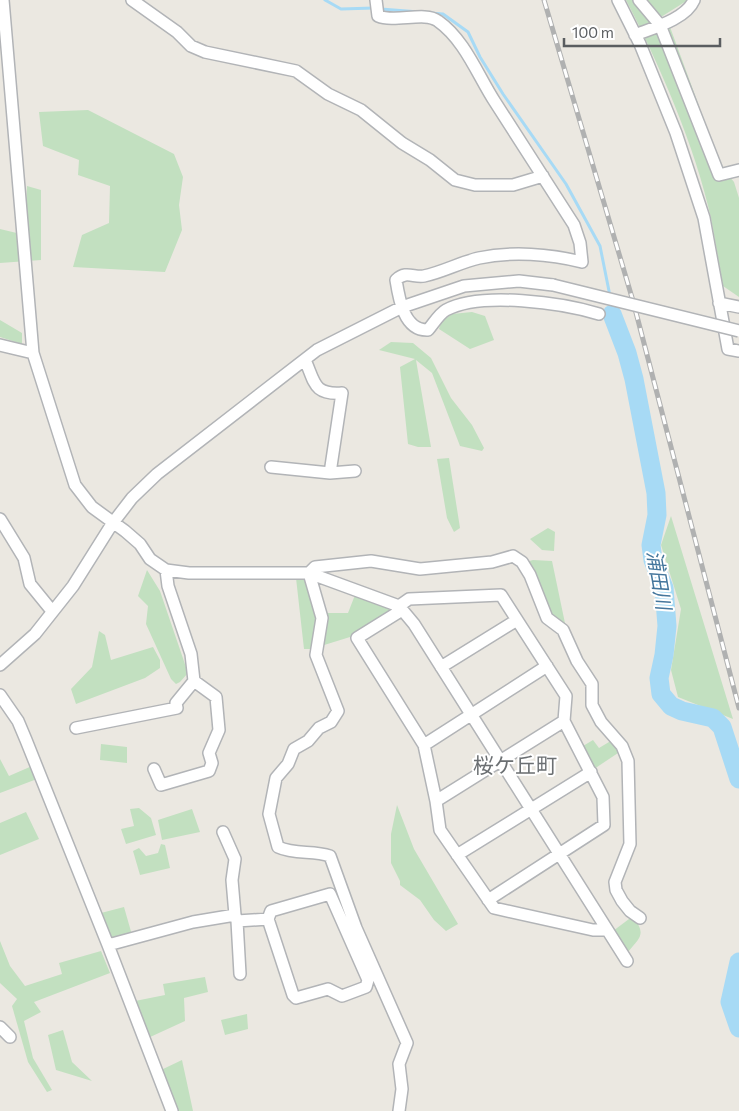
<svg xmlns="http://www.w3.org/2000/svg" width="739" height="1111" font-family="Commissioner,'Noto Sans JP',sans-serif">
<rect width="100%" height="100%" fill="#ebe8e1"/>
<path fill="#c2e0c0" d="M626,0H688L661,17L670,27L721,166L734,182L739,198V297L723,286C719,263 715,240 711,218C695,146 660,66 626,0Z
M88,110L174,154L183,177L179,205L182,230L165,272L73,267L82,235L109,223L110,186L78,175L79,160L43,146L39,112Z
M27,186L41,190V260L0,263V229L25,235Z
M472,312L485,316L494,340L470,349L439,329L441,322L452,314Z
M0,320L22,333V344L0,337Z
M391,342L413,343L431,358L451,398L472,425L484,448L482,451L460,446L432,373L416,360L431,447H418L408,444L400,367L415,359L379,350Z
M449,458L460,528L454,532L447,518L437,459Z
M671,516L733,719L678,697L671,670L681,609L661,545Z
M548,528L555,532L554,551L542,550L530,539Z
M533,560L552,561L566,628L549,614L526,562Z
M147,570L160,591L188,673L180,682L176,684L171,679L146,624L148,606L138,596Z
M296,578L307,580L320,621L314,649H304Z
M355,595L389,608V615L350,637L321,646L326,613H348Z
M99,631L105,635L111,660L153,647L160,660V668L145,678L76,704L71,689L92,667Z
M614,739L621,751L594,769L583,746L593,740L599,748Z
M101,744L127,747V763L100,760Z
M0,759L9,776L32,766L37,779L0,793Z
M397,805L414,849L458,924L446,931L434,920L420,900L400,885V881L391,863V834Z
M139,808L151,818L156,835L126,844L121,829L134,826L130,809Z
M192,809L200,832L162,840L158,820Z
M26,812L39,839L0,855V823Z
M161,844L165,845L170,868L140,875L133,851L139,848L146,856L158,853Z
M124,907L132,935L111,940L101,913Z
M633,916C646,935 641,936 628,952L613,931Z
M0,941L10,966L25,986L62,974L59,963L101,951L110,973L34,1002L41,1012L24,1021L33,1058L52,1090L47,1092L28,1062L12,1006L17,999L0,983Z
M205,977L208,992L184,998L185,1021L148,1038L135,1001L165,995L163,984Z
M247,1014L248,1029L225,1035L221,1020Z
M63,1030L72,1062L92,1081L56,1070L48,1035Z
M182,1060L193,1111H178L161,1070Z"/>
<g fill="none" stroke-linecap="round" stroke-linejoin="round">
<path stroke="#a7daf5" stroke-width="3" d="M325,0L341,9L374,8
M381,9L419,12
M430,13L443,14L468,32L480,57L503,94L566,184L600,246L610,296
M612,302V314"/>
<path stroke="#a7daf5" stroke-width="19" d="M612,314L627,353L634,379L656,493L657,515L651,545L653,560L664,588L667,626L664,655L659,678L661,694L671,706L682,711L713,718L722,727L739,779
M739,962L730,1002L739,1028"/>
<defs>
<path id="minor" d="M3,0L33,353L75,485L92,507L125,531L140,544L150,559L166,570L189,573H309L399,606L414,624L627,961
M132,0L177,32L191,46L205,52L296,71L328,94L361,110L402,143L430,160L455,180L475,185H513L543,176
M376,0L378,16C395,23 425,11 438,21C465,40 478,76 495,102C521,143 548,184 574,225L580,243L582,262C550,254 512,251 479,258C461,262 443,272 424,276C414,278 406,270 396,280C399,299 404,331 428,330C434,323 439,314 446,310C481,291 563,303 599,314
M618,0L640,44L676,133L704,218L728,349L739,351
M639,0L660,25L719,175L739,170
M635,35C653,28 686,19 694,0
M719,303L739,307
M0,345L33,353
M305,360C315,382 313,395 342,393L330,473
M271,467L330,473L355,471
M0,519L24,558L30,584L52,611
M399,606L409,599L501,595L566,696L564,721L436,801
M402,610L357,638L424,745L436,801L440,830L494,908L593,930H606
M0,665L35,634L73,586L112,524L132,498L157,474L317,350L402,307L464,286L519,281L553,285
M441,667L517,620
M0,695L18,721L26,740L108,945L172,1111
M76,728L177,708L176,703L194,681L191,654L168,586L166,570
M424,745L547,666
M154,769L161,785L209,771L212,763L209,753L219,730L216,697L194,681
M223,832L235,859L232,880L235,915
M457,855L591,772
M488,900L604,825L603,797L564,721
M237,921L240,974
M108,945L193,922L235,915L237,921L268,919L271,911L330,894L368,980L366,987L342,996L328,989L296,998L293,995L268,919
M0,1027L10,1037
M399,1111L402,1089L399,1064L407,1043L356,928L330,856C313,850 295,855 278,847L269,814L276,778L288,764L294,749L308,741L319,728L331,722L338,711L316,655L322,618L309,573L315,567L371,561L420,569L492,562L513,556L522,562L530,575L547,618L563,630L577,661L592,684V705L601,722L622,746L628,761L630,844L615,882L616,890L622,901L630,911L640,918"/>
</defs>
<use href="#minor" stroke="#b2b4b7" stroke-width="14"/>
<use href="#minor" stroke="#fff" stroke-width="11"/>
<defs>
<path id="rail" d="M544,0L633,301L739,708"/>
</defs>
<use href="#rail" stroke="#b0b1b1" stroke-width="5"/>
<use href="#rail" stroke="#fff" stroke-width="3" stroke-dasharray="9" stroke-linecap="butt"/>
<defs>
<path id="minor-bridge" d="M553,285L739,331"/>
</defs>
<use href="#minor-bridge" stroke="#b2b4b7" stroke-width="14" stroke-linecap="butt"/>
<use href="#minor-bridge" stroke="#fff" stroke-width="11"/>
</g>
<g text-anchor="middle" stroke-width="4" stroke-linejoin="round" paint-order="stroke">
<g font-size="20" font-style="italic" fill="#44769c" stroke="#fff">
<text transform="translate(659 580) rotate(80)" y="7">浦田川</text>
</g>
<g font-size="21" fill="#6b6f72" stroke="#fff">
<text x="515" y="773">桜ケ丘町</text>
</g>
</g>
<path d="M564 38v8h156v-8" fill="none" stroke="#5a5d60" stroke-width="2.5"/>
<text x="572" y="38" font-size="15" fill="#5a5d60" stroke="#ffffff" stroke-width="4" paint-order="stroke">100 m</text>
</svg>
